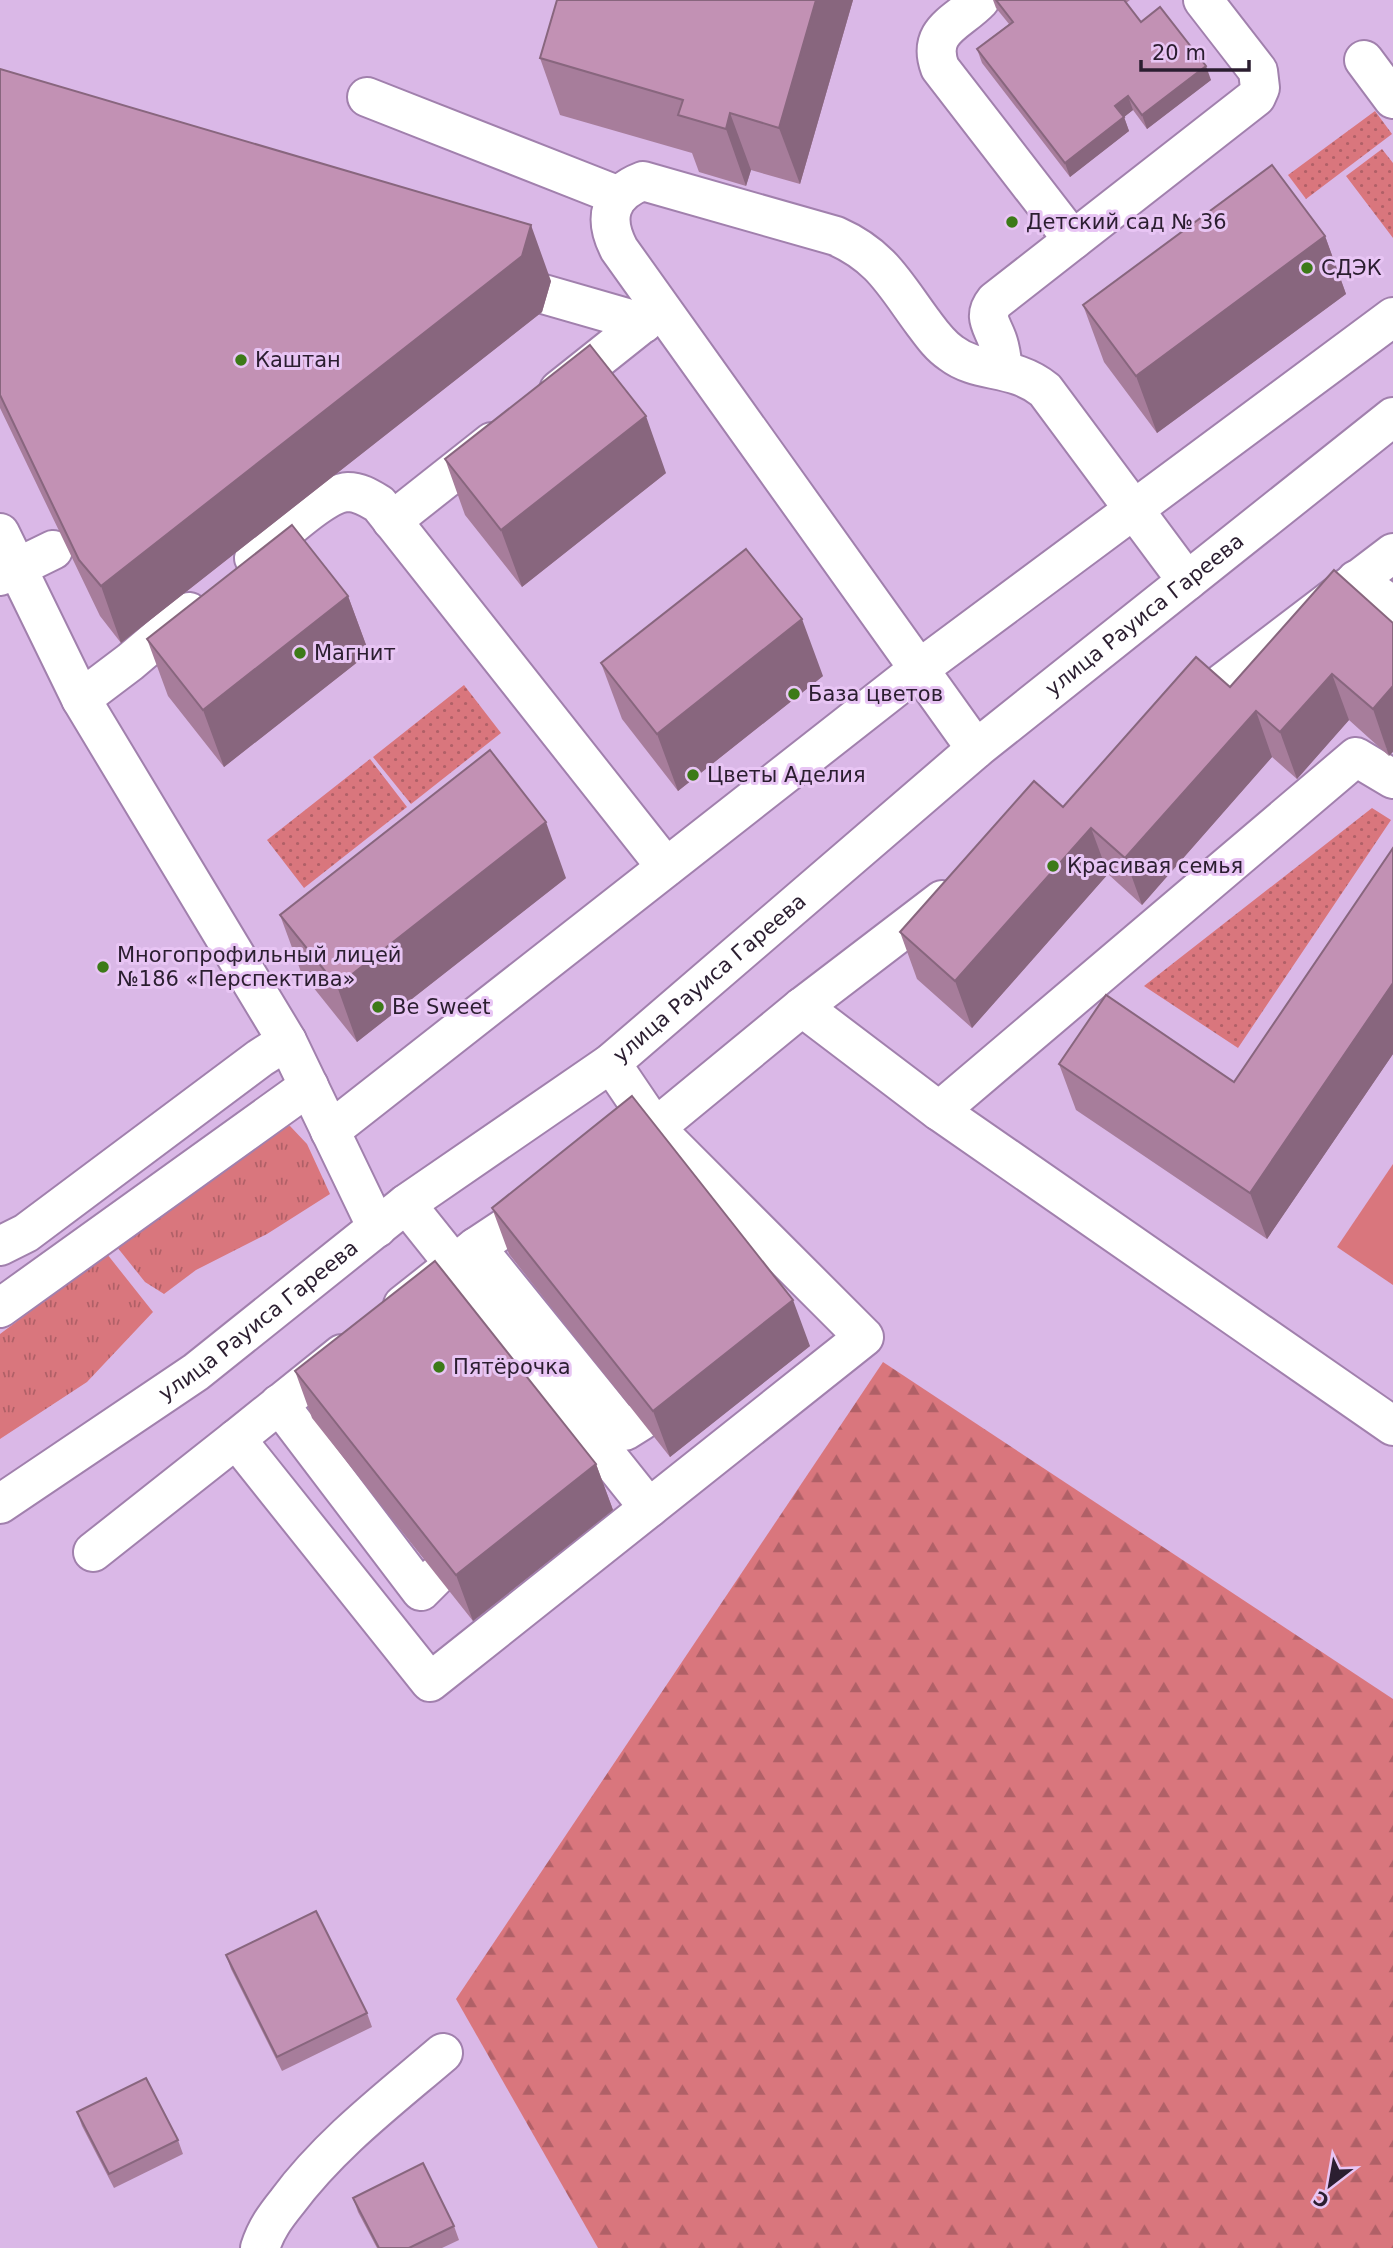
<svg xmlns="http://www.w3.org/2000/svg" width="1393" height="2248" font-family="'DejaVu Sans',sans-serif">
<defs>
<pattern id="grass-tufts" width="24" height="20" patternUnits="userSpaceOnUse" patternTransform="scale(1.75)"><rect width="24" height="20" fill="#d9767d"/><path d="M3 7l-1-3M5 7V3M7 7l1-3M15 17l-1-3M17 17v-4M19 17l1-3" fill="none" stroke="#b06067"/></pattern>
<pattern id="forest-firs" width="22" height="20" patternUnits="userSpaceOnUse" patternTransform="scale(1.75)"><rect width="22" height="20" fill="#d9767d"/><path d="M5 1l3.5 6h-7zM16 11l3.5 6h-7z" fill="#b06067"/></pattern>
<pattern id="park-dots" width="8" height="8" patternUnits="userSpaceOnUse" patternTransform="scale(1.75)"><rect width="8" height="8" fill="#d9767d"/><path d="M2 2h.1M6 6h.1" fill="none" stroke="#b06067" stroke-width="1.8" stroke-linecap="round"/></pattern>
</defs>
<rect width="100%" height="100%" fill="#dab8e7"/>
<path fill="url(#grass-tufts)" d="M290,1126L307,1144L330,1194L267,1234L196,1270L164,1294L145,1282L117,1247L269,1128Z
M107,1254L153,1312L87,1382L0,1439V1334Z"/>
<path fill="url(#forest-firs)" d="M883,1362L1393,1699V2248H598L456,1999Z"/>
<path fill="url(#park-dots)" d="M1375,111L1392,134L1306,199L1288,175Z
M1382,149L1393,163V238L1346,176Z
M464,685L501,733L411,804L373,757Z
M370,759L407,807L304,888L267,840Z
M1372,808L1391,820L1238,1048L1144,986Z"/>
<path fill="#d9767d" d="M1393,1164V1285L1337,1247Z"/>
<g fill="none" stroke-linecap="round" stroke-linejoin="round">
<defs>
<g id="minor">
<path d="M980,0C958,23 926,30 940,68L1073,240"/>
<path d="M1364,60L1393,99"/>
<path d="M367,97L619,196"/>
<path d="M498,281L644,323"/>
<path d="M1003,370C1002,361 1001,351 998,342C993,326 982,317 995,301L1256,97L1260,88L1258,71L1203,0"/>
<path d="M559,390L657,312"/>
<path d="M392,521L492,442"/>
<path d="M0,533L81,699L287,1041L377,1228"/>
<path d="M254,558C275,541 322,493 348,492C360,492 369,498 379,504L666,867"/>
<path d="M0,576L53,550"/>
<path d="M1356,580L1393,606"/>
<path d="M81,699L130,662L189,612"/>
<path d="M1183,713L1393,553"/>
<path d="M976,749L619,249C603,218 609,194 643,181L836,236C881,256 894,283 922,321C931,333 939,345 951,353C978,374 1013,364 1045,390L1187,581"/>
<path d="M802,1007L939,1111L1393,1426"/>
<path d="M939,1111L1356,757L1393,779"/>
<path d="M330,1131L919,669L1393,317"/>
<path d="M614,1156L655,1128L802,1007L942,900"/>
<path d="M406,1204L649,1508"/>
<path d="M0,1246L26,1233L260,1058L287,1041"/>
<path d="M476,1247L625,1431L641,1421"/>
<path d="M403,1305L476,1247L544,1202"/>
<path d="M0,1308L309,1086"/>
<path d="M279,1404L421,1591L437,1575"/>
<path d="M236,1439L342,1354"/>
<path id="s1" d="M0,1504L196,1372L406,1204L611,1063L976,749L1393,417"/>
<path d="M93,1552L236,1439L430,1682L864,1337L655,1128L611,1063"/>
<path d="M260,2248C266,2229 275,2217 287,2202C330,2144 388,2100 443,2053"/>
</g>
</defs>
<use href="#minor" stroke="#a180ad" stroke-width="42"/>
<use href="#minor" stroke="#fff" stroke-width="38"/>
</g>
<path fill="#a77d9b" d="M557,0H853L800,184L751,170L746,186L699,172L692,153L560,115L540,58Z
M993,0H1130L1126,3L1141,22L1211,80L1147,129L1133,110L1124,117L1129,131L1070,177L982,63L977,49L1009,24L996,8Z
M0,69L551,281L542,312L121,643L100,616L0,408Z
M1325,236L1346,294L1157,433L1104,362L1083,305Z
M445,459L666,473L522,587L465,515Z
M1334,570L1389,756L1349,720L1297,779L1272,757L1142,905L1108,874L972,1028L917,979L900,932L1063,807L1230,687Z
M348,596L369,653L224,767L168,696L147,639Z
M601,663L823,676L678,791L622,719Z
M1393,848V1054L1267,1239L1076,1110L1059,1064L1234,1082Z
M566,878L357,1042L301,972L280,915Z
M492,1208L810,1346L670,1457L509,1254Z
M295,1371L596,1464L613,1510L473,1621L312,1418Z
M226,1955L367,2013L372,2027L282,2071L231,1969Z
M77,2112L178,2140L183,2154L114,2188L82,2126Z
M353,2198L454,2226L459,2240L442,2248H377L358,2212Z"/>
<path fill="#88667e" d="M816,0H853L800,184L779,128Z
M1206,66L1211,80L1147,129L1142,115Z
M1128,96L1133,110L1124,117L1129,131L1070,177L1065,163L1115,106Z
M730,113L751,170L746,186L726,129Z
M531,225L551,281L542,312L121,643L101,586Z
M1325,236L1346,294L1157,433L1136,376Z
M646,416L666,473L522,587L501,530Z
M348,596L369,653L224,767L203,710Z
M802,619L823,676L678,791L657,734Z
M1332,674L1349,720L1297,779L1280,732Z
M1393,686V752L1389,756L1373,709Z
M1256,711L1272,757L1142,905L1125,858Z
M546,822L566,878L357,1042L337,986Z
M1091,828L1108,874L972,1028L955,981Z
M1393,983V1054L1267,1239L1250,1193Z
M793,1300L810,1346L670,1457L653,1411Z
M596,1464L613,1510L473,1621L456,1575Z"/>
<path fill="#c291b4" stroke="#88667e" stroke-width="2" d="M557,0H816L779,128L730,113L726,129L678,115L683,100L540,58Z
M996,0H1124L1141,22L1160,7L1206,66L1142,115L1128,96L1115,106L1124,117L1065,163L977,49L1013,22Z
M0,69L531,225L522,256L101,586L79,560L0,395Z
M1272,165L1325,236L1136,376L1083,305Z
M590,345L646,416L501,530L445,459Z
M292,525L348,596L203,710L147,639Z
M746,549L802,619L657,734L601,663Z
M1334,570L1393,623V686L1373,709L1332,674L1280,732L1256,711L1125,858L1091,828L955,981L900,932L1034,781L1063,807L1196,657L1230,687Z
M490,750L546,822L337,986L280,915Z
M1393,848V983L1250,1193L1059,1064L1106,995L1234,1082Z
M632,1096L793,1300L653,1411L492,1208Z
M435,1261L596,1464L456,1575L295,1371Z
M316,1911L367,2013L277,2057L226,1955Z
M146,2078L178,2140L109,2174L77,2112Z
M423,2163L454,2226L409,2248H379L353,2198Z"/>
<g fill="#3c7a18" stroke="#e8c5f4" stroke-width="2.5">
<circle cx="1012" cy="222" r="7"/>
<circle cx="1307" cy="268" r="7"/>
<circle cx="241" cy="360" r="7"/>
<circle cx="300" cy="653" r="7"/>
<circle cx="794" cy="694" r="7"/>
<circle cx="693" cy="775" r="7"/>
<circle cx="1053" cy="866" r="7"/>
<circle cx="103" cy="967" r="7"/>
<circle cx="378" cy="1007" r="7"/>
<circle cx="439" cy="1367" r="7"/>
</g>
<g text-anchor="middle" stroke-width="6" stroke-linejoin="round" paint-order="stroke">
<g font-size="21" fill="#2b1e30" stroke="#e8c5f4" text-anchor="start">
<text x="1026" y="229">Детский сад № 36</text>
<text x="1321" y="275">СДЭК</text>
<text x="255" y="367">Каштан</text>
<text x="314" y="660">Магнит</text>
<text x="808" y="701">База цветов</text>
<text x="707" y="782">Цветы Аделия</text>
<text x="1067" y="873">Красивая семья</text>
<text x="117" y="962">Многопрофильный лицей<tspan x="117" dy="24">№186 «Перспектива»</tspan></text>
<text x="392" y="1014">Be Sweet</text>
<text x="453" y="1374">Пятёрочка</text>
</g>
<g font-size="21" fill="#2b1e30" stroke="#e8c5f4">
<text dy="7" stroke="none"><textPath href="#s1" startOffset="1451">улица Рауиса Гареева</textPath></text>
<text dy="7" stroke="none"><textPath href="#s1" startOffset="884">улица Рауиса Гареева</textPath></text>
<text dy="7" stroke="none"><textPath href="#s1" startOffset="317">улица Рауиса Гареева</textPath></text>
</g>
</g>
<g transform="translate(1330 2185) rotate(211)" stroke="#e8c5f4" stroke-width="5" paint-order="stroke">
<path d="M0-5L12 26L0 18L-12 26Z" fill="#2b1e30"/>
<text y="-10" font-size="19" font-weight="bold" text-anchor="middle" fill="#2b1e30">С</text>
</g>
<path d="M1141 60v10h108v-10" fill="none" stroke="#2b1e30" stroke-width="3.5"/>
<text x="1152" y="60" font-size="21" fill="#2b1e30" stroke="#e8c5f4" stroke-width="5" paint-order="stroke">20 m</text>
</svg>
